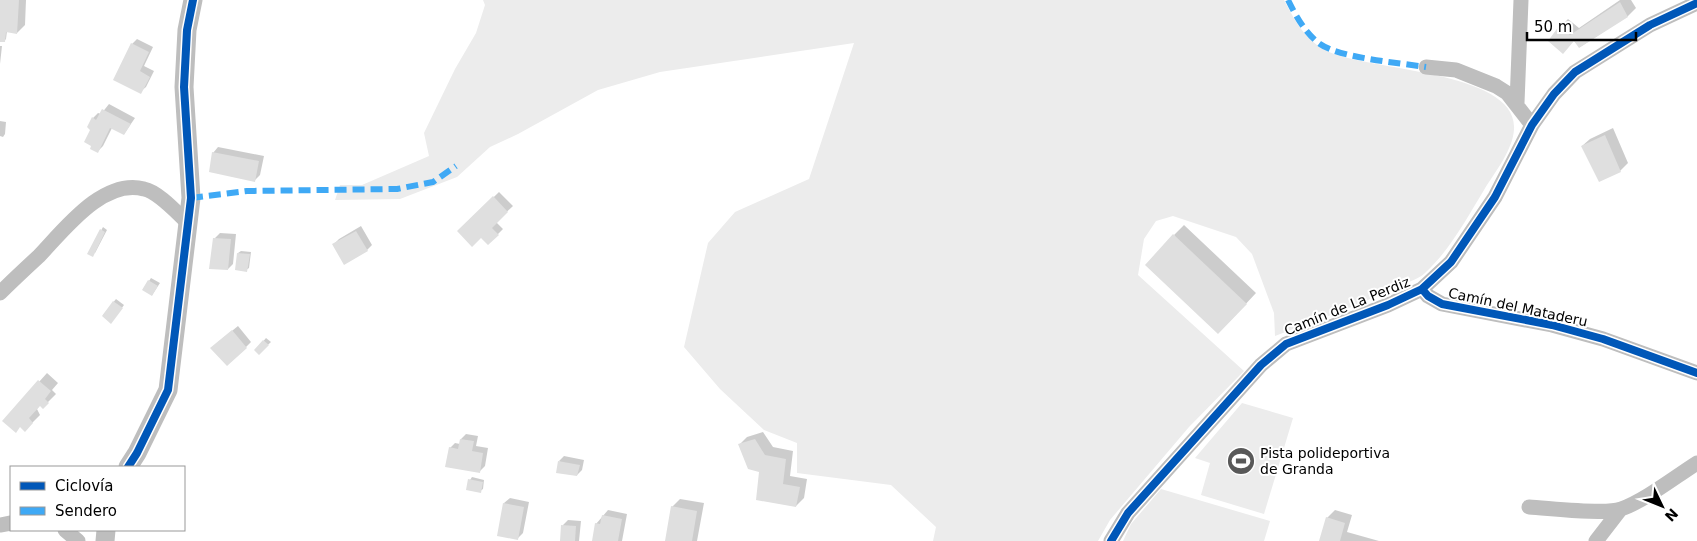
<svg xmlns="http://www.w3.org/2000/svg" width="1697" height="541" font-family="'DejaVu Sans',sans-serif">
<rect width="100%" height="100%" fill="#fff"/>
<path fill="#ececec" d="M483,0H1284C1295,21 1305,40 1327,51C1366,71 1518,70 1514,129C1513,150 1495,172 1484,190C1467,218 1450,250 1425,273C1418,280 1404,283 1395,288C1356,306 1315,321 1275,336L1274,313L1252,254L1236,237L1173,216L1156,221L1144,239L1138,275L1244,371L1189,427L1110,520L1098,541H933L936,527L891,485L797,473V443L764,430L720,389L684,347L708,243L735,212L809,179L854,43L660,72L598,90L518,134L490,147L457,177L400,199L335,200L340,185H362L429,156L424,133L455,69L476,33L485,5Z
M1242,403L1293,418L1264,514L1201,495L1210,463L1195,458Z
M1161,489L1270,521L1264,541H1123L1131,524Z"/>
<path fill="#0003" d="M0,0H26L25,25L17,33L7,31L6,39L4,41L0,40Z
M1620,0H1631L1636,8L1628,16L1580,47L1560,27L1568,19L1579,28Z
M137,39L153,47L144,66L154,71L146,87L140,92L132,44Z
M0,46H2L0,64Z
M109,104L135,118L124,134L112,128L103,146L98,151L92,130L93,118L98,113L101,114Z
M0,121L6,122L5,134L3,137L0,136Z
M1613,128L1628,163L1620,171L1582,146L1590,139Z
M218,147L264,156L260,175L255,180L213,153Z
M499,192L513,206L496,222L503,229L488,244L481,237L459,231Z
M1184,225L1256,293L1229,322L1174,235Z
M361,226L372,245L367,250L334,244L339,239Z
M103,227L107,230L95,253H89Z
M220,233L236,234L233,264L228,269L215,238Z
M241,251L251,252L249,268L246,270L238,253Z
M151,278L160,283L152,295L149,281Z
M116,299L124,305L113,320L103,315Z
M238,326L251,342L246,347L217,343Z
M266,338L271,342L259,353L256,350Z
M47,373L58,383L52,390L56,394L43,407L40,405L37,409L40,415L25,430L21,426L4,421Z
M763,432L773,447L793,451L790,476L807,479L804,498L796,506L739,445L747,437Z
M466,434L478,436L476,446L488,448L485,466L479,472L450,448L455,443L460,444L461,439Z
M564,456L584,460L582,470L577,475L559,461Z
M472,477L484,480L483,489L480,491L470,480Z
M510,498L529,502L523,533L518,538L504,503Z
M680,499L704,503L697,541H666L672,507Z
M608,510L627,514L622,541H593L596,524Z
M1335,510L1352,515L1347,532L1379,541H1320L1327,518Z
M568,520L581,521L579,541H561L563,525Z"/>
<path fill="#dfdfdf" d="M0,0H19L17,34L6,32L5,42H0Z
M1620,2L1628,17L1579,48L1574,41L1563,54L1548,41L1559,26L1570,35Z
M131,43L149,52L140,71L150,77L141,94L113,80Z
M102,109L131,124L124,135L110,128L98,153L90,149L91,146L84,142L90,130L87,127L92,117L96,120Z
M1605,135L1621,172L1599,182L1581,146Z
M212,152L259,161L255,182L209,172Z
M493,196L508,212L492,228L499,235L488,245L481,238L472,247L457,231Z
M100,229L105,232L93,257L87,254Z
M356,231L368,251L344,265L332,244Z
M1173,234L1247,304L1218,334L1145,265Z
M213,238L231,239L228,270L209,269Z
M237,253L250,254L247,272L235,270Z
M148,280L158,286L152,296L142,290Z
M113,301L123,308L111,324L102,316Z
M232,330L247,348L227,366L210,348Z
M263,340L269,345L259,355L254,350Z
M38,380L51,391L45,399L49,403L43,409L40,406L29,418L33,423L25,432L20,427L16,433L2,421Z
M460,439L474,441L472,451L483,453L480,473L445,467L449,447L458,449Z
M755,439L765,455L786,459L783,484L800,487L796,507L756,500L759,472L748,469L738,444Z
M558,461L580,465L577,476L556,473Z
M468,479L483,482L481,493L466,490Z
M503,503L524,507L518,540L497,536Z
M671,506L697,511L692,541H665Z
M602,515L622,519L618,541H592L595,523L600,524Z
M1326,517L1345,523L1340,541H1319Z
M561,525L576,526L575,541H560Z"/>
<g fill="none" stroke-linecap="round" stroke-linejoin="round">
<path stroke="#bebebe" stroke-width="15" d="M1426,67L1456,70L1496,86L1507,93L1532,125
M1517,103L1521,0
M1422,289L1428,296L1442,304L1552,325L1603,339L1697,373
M0,293C13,280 26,268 39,256C64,230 103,178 144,189C159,192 178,214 189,224
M1529,507C1549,508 1605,515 1621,509C1644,501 1675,477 1697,463
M0,525L11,523
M65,530L78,541
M1111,541L1128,513L1261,365L1286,344L1388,305L1422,289L1451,262L1495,197L1532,125L1554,94L1575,72L1650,25L1697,3
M1596,541L1620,510"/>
<path stroke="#bebebe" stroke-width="19" d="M128,467L137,453L168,390L191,198L184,87L187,30L193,0
M105,541L106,530"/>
<path stroke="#3fa9f5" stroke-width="6" stroke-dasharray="12 6" stroke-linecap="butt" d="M1288,0C1296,16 1305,33 1320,44C1340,58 1400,63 1426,67
M191,198L247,191L397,189L433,182L456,166"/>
<defs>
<path id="cycleway" d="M1422,289L1428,296L1442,304L1552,325L1603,339L1697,373
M128,467L137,453L168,390L191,198L184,87L187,30L193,0
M1111,541L1128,513L1261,365L1286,344L1388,305L1422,289L1451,262L1495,197L1532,125L1554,94L1575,72L1650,25L1697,3"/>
</defs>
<use href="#cycleway" stroke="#fff" stroke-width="11"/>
<use href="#cycleway" stroke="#0057b8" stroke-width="8"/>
</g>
<defs>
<symbol id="stadium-disc" viewBox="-11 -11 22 22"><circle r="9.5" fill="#595959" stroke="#fff"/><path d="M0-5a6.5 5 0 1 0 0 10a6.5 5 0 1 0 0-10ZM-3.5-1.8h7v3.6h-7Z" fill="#fff"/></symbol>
</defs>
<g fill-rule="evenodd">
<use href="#stadium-disc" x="1225" y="445" width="32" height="32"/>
</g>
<g text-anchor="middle" stroke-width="4" stroke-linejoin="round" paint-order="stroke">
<g font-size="14" fill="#000" stroke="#fff">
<text transform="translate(1347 306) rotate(-22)" y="5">Camín de La Perdiz</text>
<text transform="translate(1518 307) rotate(12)" y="5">Camín del Mataderu</text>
</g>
<g font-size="14" fill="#000" stroke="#fff" text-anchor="start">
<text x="1260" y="458">Pista polideportiva<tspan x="1260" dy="16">de Granda</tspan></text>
</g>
</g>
<rect x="10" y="466" width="175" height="65" fill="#ffffff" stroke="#999999"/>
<rect x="20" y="482" width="25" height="8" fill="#0057b8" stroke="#999999"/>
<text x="55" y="491" font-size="15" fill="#000000">Ciclovía</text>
<rect x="20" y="507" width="25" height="8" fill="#3fa9f5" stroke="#999999"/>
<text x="55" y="516" font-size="15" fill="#000000">Sendero</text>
<g transform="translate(1662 506) rotate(133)" stroke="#ffffff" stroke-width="4" paint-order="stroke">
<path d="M0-4L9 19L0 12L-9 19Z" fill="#000000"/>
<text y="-8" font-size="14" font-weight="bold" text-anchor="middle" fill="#000000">N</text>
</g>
<path d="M1527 32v8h109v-8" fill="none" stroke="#000000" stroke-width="2.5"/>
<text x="1534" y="32" font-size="15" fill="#000000" stroke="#ffffff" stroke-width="4" paint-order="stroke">50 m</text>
</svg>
